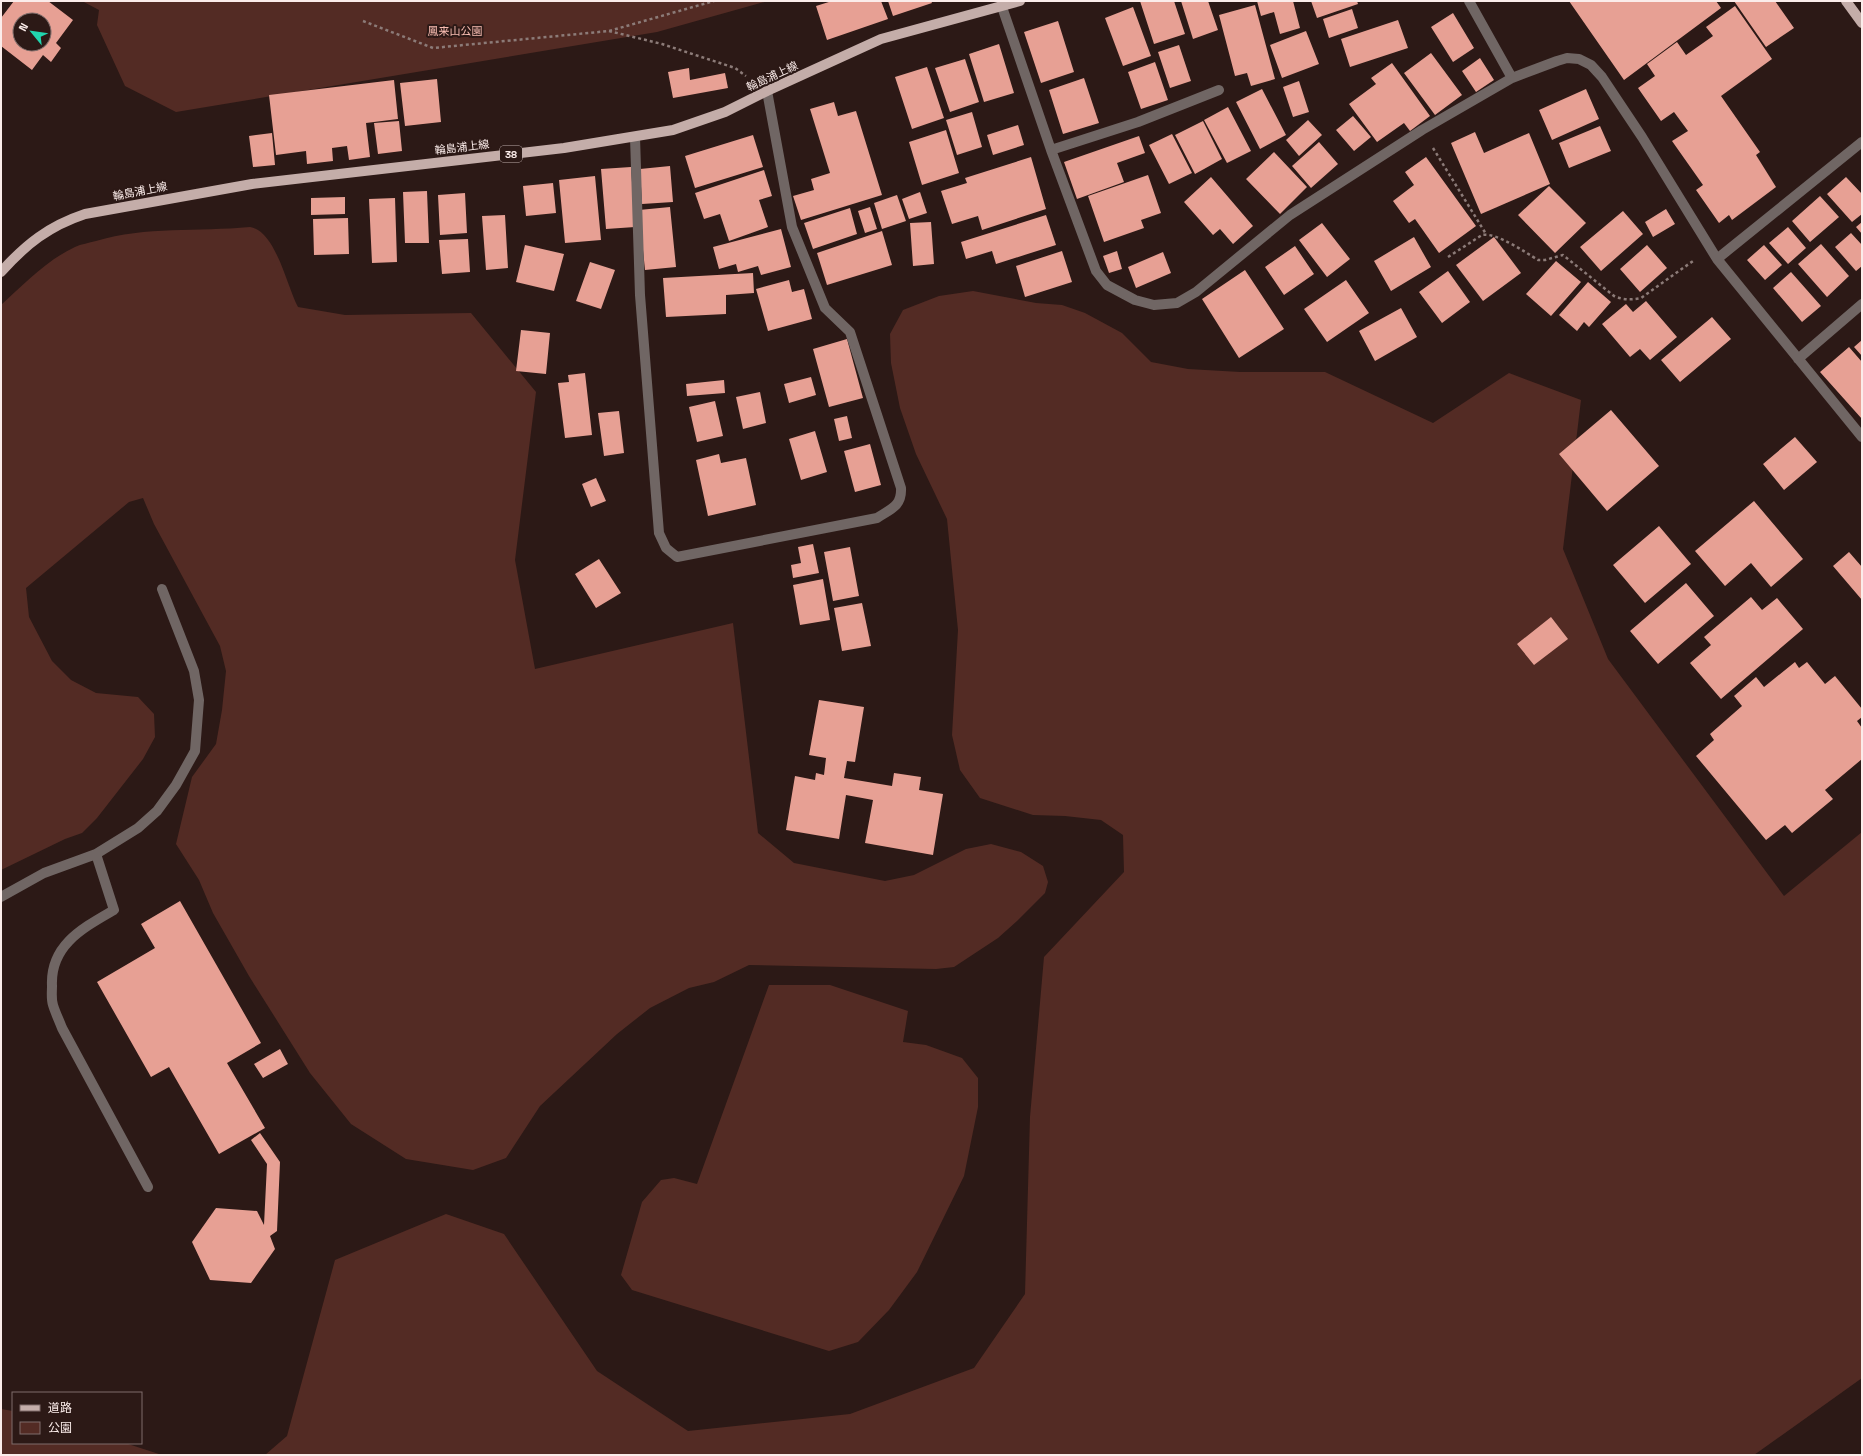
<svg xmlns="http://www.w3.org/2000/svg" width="1863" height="1456" font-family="'Space Grotesk','Noto Sans JP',sans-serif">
<rect width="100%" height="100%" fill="#2c1916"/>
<path fill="#532b24" d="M82,1H768L657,32L176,112L125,86L97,25L99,10Z
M250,227C276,231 287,287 298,307L345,315L471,313L536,392L515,560L535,669L733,623L758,833L794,863L885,881L914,875L966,849L991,844L1021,852L1043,866L1048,882L1045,893L1017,921L998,938L954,967L936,969L749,965L714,982L689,988L650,1008L617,1034L540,1106L506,1158L473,1170L406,1159L351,1124L310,1073L249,976L213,913L199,880L176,844L192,777L216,744L222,710L226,671L220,646L154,524L143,498L129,502L26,588L29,617L52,661L71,680L96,693L138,697L154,714L155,737L143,759L97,818L82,833L65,839L1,870V305C24,284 47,260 75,247C81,244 89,243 96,241C146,226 198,232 250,227Z
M973,291L1036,303L1062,305L1085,313L1122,333L1151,362L1188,369L1240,372H1325L1433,423L1509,373L1581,400L1563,549L1608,659L1784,896L1862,832V1378L1754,1455H265L287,1436L335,1260L446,1214L504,1234L597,1371L688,1431L850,1414L974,1368L1025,1294L1030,1117L1044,957L1124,872L1123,835L1101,820L1065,816L1033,815L980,798L960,770L952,735L958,630L947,519L916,454L900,408L891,363L890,334L903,310L939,296Z
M769,985H830L908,1011L903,1042L926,1045L962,1058L978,1078V1107L964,1176L917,1272L889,1310L858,1342L829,1351L632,1290L621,1275L642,1202L661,1180L674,1178L697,1184Z
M1,1409L13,1411V1443H125L162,1455H1Z"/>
<path fill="#e7a094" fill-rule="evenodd" d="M14,1H48L73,20L56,43L61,48L51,62L43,55L32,70L1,46V18ZM20,20H44V44H20Z
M832,1H881L888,19L827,40L816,6Z
M888,1H931L932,3L893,16Z
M1140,1H1174L1185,34L1154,44Z
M1181,1H1208L1218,30L1193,39Z
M1257,1H1293L1300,28L1280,34L1274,12L1261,16Z
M1311,1H1357L1358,4L1317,18Z
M1569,1H1716L1721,8L1624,80Z
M1734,1H1775L1794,28L1766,47Z
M1255,5L1275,79L1251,86L1247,73L1235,76L1219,15Z
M1735,6L1772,59L1721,96L1760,152L1756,155L1776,187L1732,220L1729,215L1719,223L1696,190L1703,185L1672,141L1688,131L1674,112L1661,121L1638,88L1655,76L1647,64L1677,42L1686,55L1713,36L1706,27Z
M1133,7L1151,56L1123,66L1105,18Z
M1352,9L1358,28L1329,38L1323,19Z
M1453,13L1474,48L1453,62L1431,27Z
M1398,20L1408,48L1350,67L1341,39Z
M1058,21L1074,72L1041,83L1024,32Z
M1306,31L1319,64L1282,78L1270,45Z
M999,44L1014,93L984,102L969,54Z
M1179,45L1191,81L1170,88L1158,52Z
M1431,53L1462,95L1435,115L1404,73Z
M1480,58L1494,80L1476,92L1462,71Z
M965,59L979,102L950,112L935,68Z
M1155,62L1168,100L1141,109L1128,72Z
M1392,63L1430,116L1410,131L1404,123L1377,142L1349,104L1376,84L1371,78Z
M927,67L944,118L912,129L895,77Z
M689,68L690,80L725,73L728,88L673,98L668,72Z
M1084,78L1099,123L1063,134L1049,90Z
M437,79L441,122L405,126L400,83Z
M394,80L398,119L366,123L370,157L349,160L347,146L332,148L333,161L307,164L306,151L276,155L269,95Z
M1299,81L1309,112L1293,117L1283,87Z
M1262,89L1286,135L1260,149L1236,102Z
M1586,89L1599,119L1552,140L1539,110Z
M834,102L838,116L856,111L882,195L801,220L793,196L814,190L811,179L830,173L810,109Z
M1228,107L1251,151L1227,163L1204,120Z
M972,112L982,147L957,155L946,120Z
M1353,116L1371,137L1354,151L1336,130Z
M1308,120L1322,135L1299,156L1286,140Z
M399,121L402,151L378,154L374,123Z
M1203,121L1222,159L1195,174L1175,135Z
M1018,125L1024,145L993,155L987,135Z
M1600,126L1611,151L1569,168L1559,143Z
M946,130L959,173L922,185L909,142Z
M1475,132L1484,153L1529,133L1550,184L1481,214L1451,143Z
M272,133L275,165L253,167L249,136Z
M1172,134L1192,173L1169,184L1149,145Z
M753,135L763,167L695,188L685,156Z
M1139,136L1145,153L1117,163L1124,182L1077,199L1064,162Z
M1319,142L1338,164L1311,188L1292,166Z
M1274,152L1307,187L1280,214L1246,179Z
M1031,157L1046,209L982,230L978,216L952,224L941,191L967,183L965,178Z
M1426,157L1476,226L1439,253L1415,219L1409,223L1393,201L1414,185L1405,172Z
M670,166L673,202L642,204L640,169Z
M631,167L635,227L606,229L601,169Z
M764,170L772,196L759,200L768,227L729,241L720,214L704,219L695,193Z
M1148,175L1161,213L1141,220L1144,228L1104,242L1088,196Z
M595,176L601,240L565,243L559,180Z
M1211,177L1253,226L1233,244L1220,229L1213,235L1184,202Z
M1846,177L1862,194V214L1852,222L1827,194Z
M553,183L556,213L526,216L523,186Z
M1549,186L1586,223L1555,253L1518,215Z
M427,191L429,243H405L403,192Z
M920,192L927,213L909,219L902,199Z
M465,193L467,233L440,235L438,195Z
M897,195L906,221L882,229L874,203Z
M1820,196L1839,217L1810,242L1792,221Z
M345,197V214L311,215V198Z
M395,198L397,262L372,263L369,199Z
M670,207L676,267L645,270L639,210Z
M870,207L877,229L865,233L858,211Z
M850,208L857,234L813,249L804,223Z
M1666,209L1675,224L1653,237L1645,222Z
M1623,211L1643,234L1601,271L1580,247Z
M505,215L508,268L486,270L482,216Z
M1046,215L1056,245L996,264L992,251L966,259L961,242Z
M348,218L349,254L314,255L313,219Z
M931,222L934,264L913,266L910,223Z
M1862,222V234L1856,227Z
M1322,223L1350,259L1327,277L1299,240Z
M1788,227L1806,248L1788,264L1769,243Z
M781,229L791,267L761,275L758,266L738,272L736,264L719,269L713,247Z
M882,231L892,265L827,285L817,253Z
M1851,233L1862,245V266L1856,271L1835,247Z
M1414,237L1431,267L1391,291L1374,261Z
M1494,237L1521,273L1483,301L1456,265Z
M468,239L470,272L442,274L439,240Z
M1821,244L1849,276L1827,297L1798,264Z
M525,245L564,254L554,291L516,282Z
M1647,245L1667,268L1640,292L1620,269Z
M1764,245L1782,265L1765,280L1747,260Z
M1295,246L1314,274L1284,295L1265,267Z
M1062,251L1072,282L1025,297L1016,266Z
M1117,251L1122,269L1109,273L1103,256Z
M1163,252L1171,273L1136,288L1128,267Z
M1556,261L1581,282L1551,316L1526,294Z
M590,262L615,270L601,309L576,301Z
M1245,270L1284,329L1239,358L1202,299Z
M1448,271L1470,302L1442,323L1419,292Z
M1791,272L1821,306L1802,322L1773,288Z
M753,273L754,293L726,295V314L666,317L663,278Z
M789,280L792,292L804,289L812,319L768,331L756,289Z
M1346,280L1369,313L1327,342L1304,309Z
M1588,282L1611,302L1589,327L1584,322L1577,331L1559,315Z
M1646,301L1677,337L1650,360L1640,349L1630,357L1602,324L1626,304L1633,312Z
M1401,308L1417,337L1375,361L1359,331Z
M1712,317L1731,339L1680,382L1661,360Z
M521,330L550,333L546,374L516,371Z
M847,339L863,398L829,407L813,349Z
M1862,340V356L1854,347Z
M1849,347L1862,362V419L1820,372Z
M585,373L592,435L565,438L558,383L569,382L568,375Z
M811,377L816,395L789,403L784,384Z
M724,380L725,393L687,396L686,384Z
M760,392L766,423L743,429L736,397Z
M715,401L723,436L697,442L689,407Z
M1611,410L1659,466L1607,511L1559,454Z
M619,411L624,453L604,456L598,413Z
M847,416L852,438L839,441L834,419Z
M815,431L827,472L801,480L789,439Z
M1795,437L1817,462L1784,490L1763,464Z
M870,444L881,485L855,492L844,451Z
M719,454L721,463L746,458L756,505L708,516L696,460Z
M596,478L606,501L591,507L582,484Z
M1754,501L1803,559L1771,587L1751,563L1725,586L1695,551Z
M1659,526L1691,564L1645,603L1613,565Z
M813,544L819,573L793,578L791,565L801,563L798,547Z
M850,547L859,596L833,601L824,552Z
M1849,552L1862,567V600L1833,566Z
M599,559L621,593L596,608L575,574Z
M823,579L830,620L800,625L793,585Z
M1686,583L1714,616L1658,664L1630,631Z
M1751,597L1762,610L1777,598L1803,629L1721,699L1690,663L1711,645L1704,637Z
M862,603L871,646L842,651L834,608Z
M1551,617L1568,639L1534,665L1517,644Z
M1795,662L1799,668L1807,662L1825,684L1835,676L1862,709V717L1857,721L1862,728V759L1825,790L1833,799L1792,833L1785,825L1766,840L1696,756L1714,740L1710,734L1742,706L1734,696L1756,677L1764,687Z
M819,700L864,707L855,762L847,761L844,778L892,786L894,773L921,777L919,790L943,794L933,855L865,843L873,800L846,795L839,839L786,830L795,776L815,780L816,773L824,775L826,758L809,755Z
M180,901L261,1043L227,1063L265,1128L219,1154L169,1067L151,1077L97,982L155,948L141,924Z
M280,1049L288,1064L263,1078L254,1064Z
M260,1133L280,1162L277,1231L270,1236L275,1249L251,1283L210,1280L192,1242L216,1208L257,1211L264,1225L267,1164L251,1140Z"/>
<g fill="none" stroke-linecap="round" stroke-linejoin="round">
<path stroke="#8c7b78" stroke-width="2.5" stroke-dasharray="3 3" stroke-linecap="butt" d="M363,21L433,48L609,31L714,1
M609,31L662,44L735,68L746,76
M1433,148L1486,234
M1448,257L1482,235C1496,232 1525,252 1538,260H1545L1563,255L1614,296C1623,300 1631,300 1641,298L1693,261"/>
<path stroke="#706664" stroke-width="10" d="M1469,1L1512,78
M1002,7L1051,150L1096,271L1107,285L1135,300L1154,305L1177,303L1196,292L1290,215L1422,130L1512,78L1557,61L1567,58L1579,59L1591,65L1602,77L1642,137L1717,259L1862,437
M635,137L640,295L659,533L666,548L677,557L877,518C891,509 902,506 901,488L850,332L825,308L792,227L767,91
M1051,150L1138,122L1219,90
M1717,259L1862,142
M1798,359L1862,304
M96,854L114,910C83,928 50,945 52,986C52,992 51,999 53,1005C55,1012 59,1020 62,1028L148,1187
M1,897L44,873L96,854L138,828L157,811L176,785L195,751L199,700L194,671L162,589"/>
<path stroke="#c4ada9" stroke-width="10" d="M1846,1L1862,23
M1,272C26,244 49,226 85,214L252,184L564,148L673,130L725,112L767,91L881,39L1020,1"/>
</g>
<g text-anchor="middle" stroke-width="4" stroke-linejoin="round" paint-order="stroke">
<rect fill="#2c1916" stroke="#bdadaa" stroke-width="1" x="500" y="146" width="22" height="16" rx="3"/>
<g font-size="10" font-weight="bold" fill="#fbecea">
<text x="511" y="158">38</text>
</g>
<g font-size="11" fill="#f8bdb2" stroke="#2c1916">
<text x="455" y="35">鳳来山公園</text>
</g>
<g font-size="11" fill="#fbecea" stroke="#2c1916">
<text transform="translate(772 76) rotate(-25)" y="4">輪島浦上線</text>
<text transform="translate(462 147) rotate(-7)" y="4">輪島浦上線</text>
<text transform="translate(140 191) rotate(-11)" y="4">輪島浦上線</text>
</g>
</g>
<rect width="1863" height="1456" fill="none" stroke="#fbecea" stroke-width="4"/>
<rect x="12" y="1392" width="130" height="52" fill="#2c1916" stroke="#7f6d6b"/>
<rect x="20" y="1405" width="20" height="6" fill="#c4ada9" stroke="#7f6d6b"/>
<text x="48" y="1412" font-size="12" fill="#fbecea">道路</text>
<rect x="20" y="1422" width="20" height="12" fill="#532b24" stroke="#7f6d6b"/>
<text x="48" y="1432" font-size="12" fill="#fbecea">公園</text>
<g transform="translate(32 32) rotate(299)"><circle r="19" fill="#2c1916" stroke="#7f6d6b"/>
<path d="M0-3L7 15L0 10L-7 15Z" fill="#21d5af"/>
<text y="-6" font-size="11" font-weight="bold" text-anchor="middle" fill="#fbecea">N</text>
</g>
</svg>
